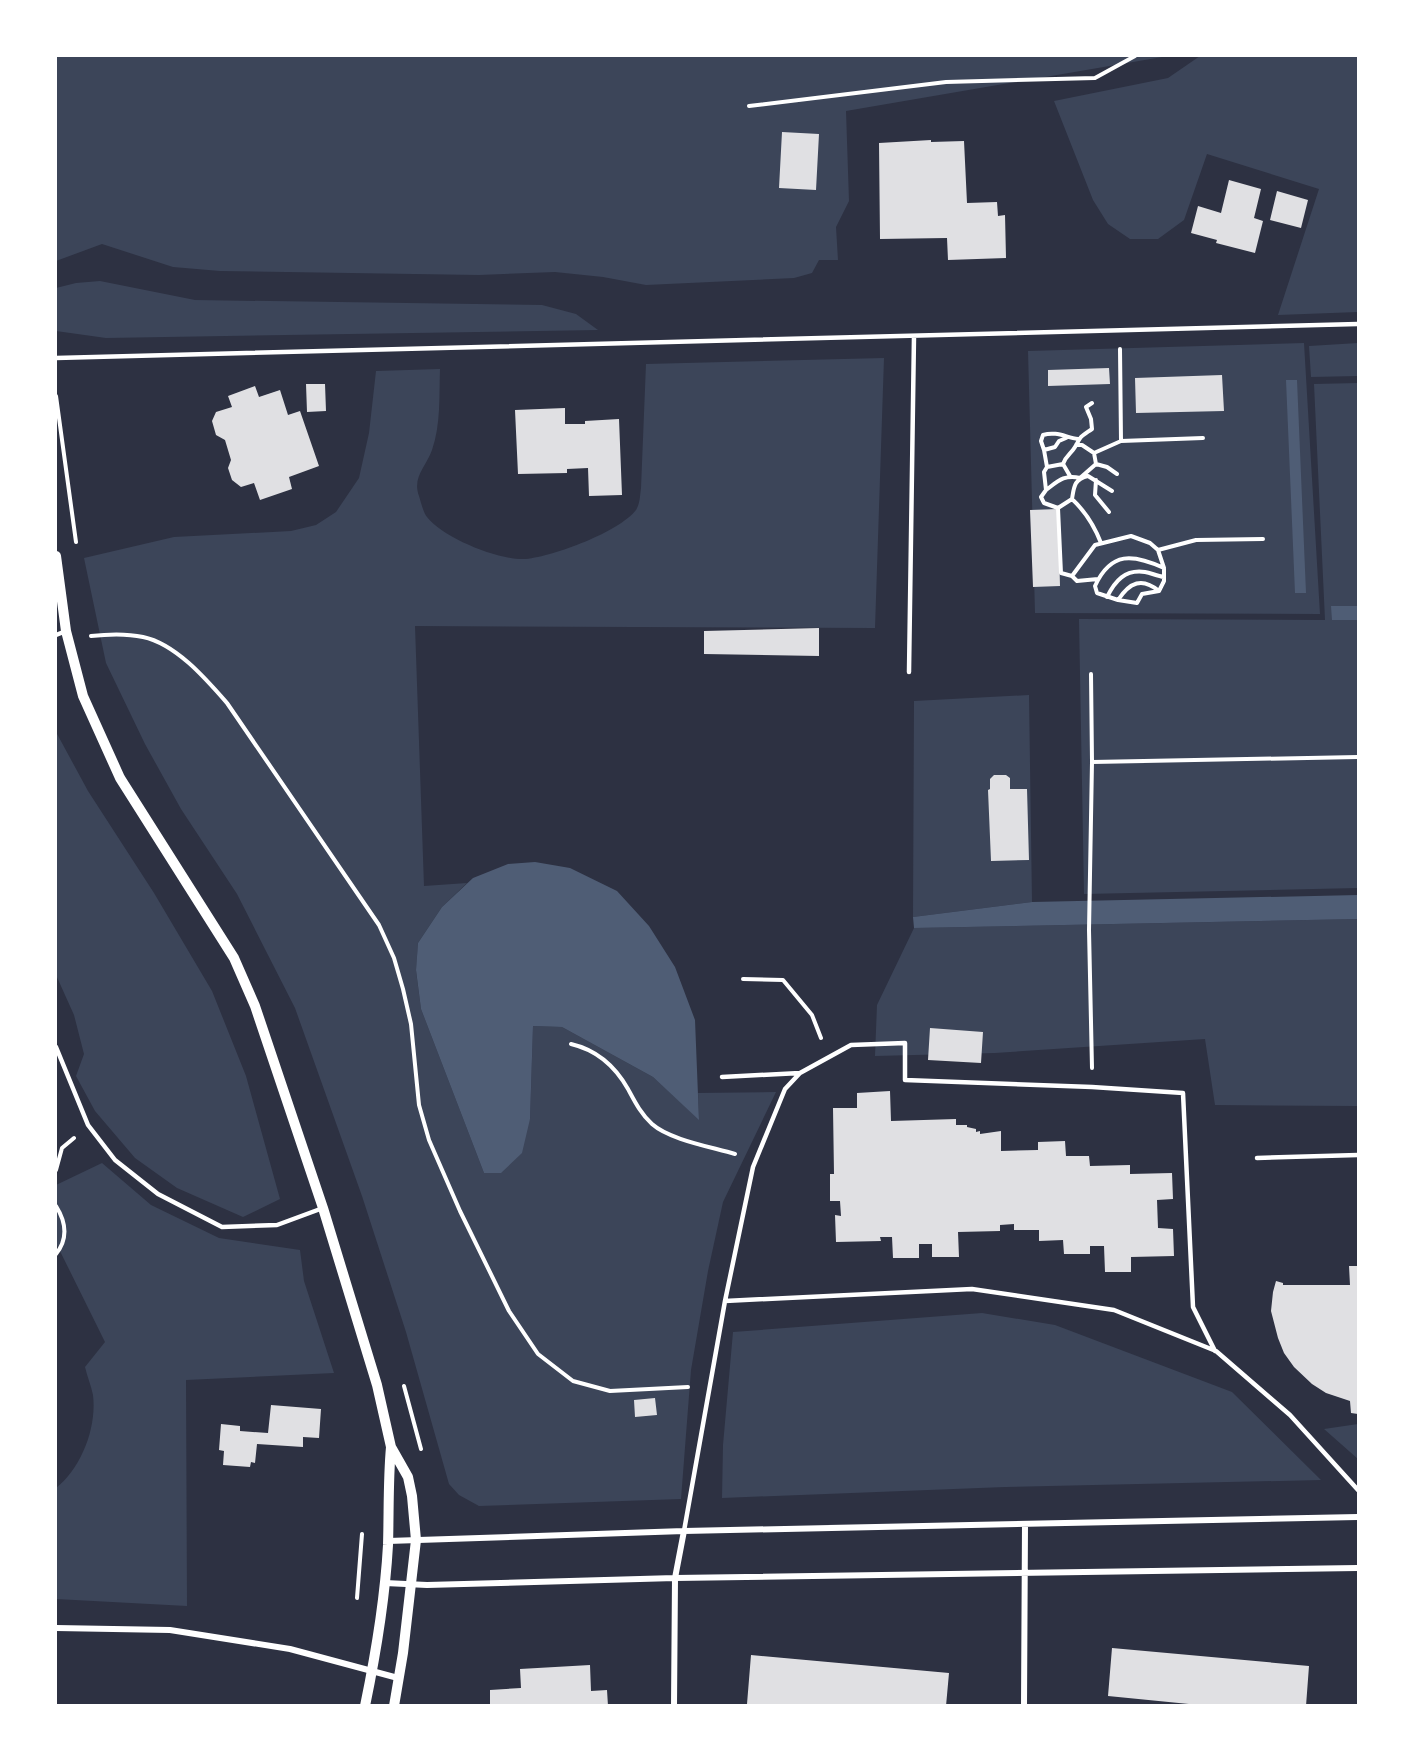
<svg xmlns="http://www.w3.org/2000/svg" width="1414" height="1761" font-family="Quicksand,sans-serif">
<rect width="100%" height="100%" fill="#2d3142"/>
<path fill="#3c4559" d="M56,56H1168L846,111L849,201L836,227L838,260H819L812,273L794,278L646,285L603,277L555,272L479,275L220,271L173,267L102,244L56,261Z
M1200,56H1358V312L1278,315L1319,189L1207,154L1184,220L1158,239H1130L1108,224L1093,200L1054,101L1168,78Z
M100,281L195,300L542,305L576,314L598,330L106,338L56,331V288L76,283Z
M1304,343L1320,614L1035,613L1028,351Z
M1358,343V376L1311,377L1309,346Z
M884,358L875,628L415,626L424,886L467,883L442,907L418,943L416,971L421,1009L484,1173L530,1119L533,1026L562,1027L653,1077L699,1119L698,1093L776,1092L723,1202L708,1271L691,1370L681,1499L479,1506L459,1495L449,1484L406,1332L362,1196L295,1008L237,894L181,809L145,744L106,663L84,558L174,537L291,531L316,525L336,512L359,478L369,433L376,371L440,369C439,396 441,424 432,450C426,467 412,477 419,496C421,502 423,512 427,517C443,538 500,561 526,559C554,556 619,532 636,510C640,504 640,495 641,488L646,364Z
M1358,383V888L1084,894L1079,619L1325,620L1314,384Z
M1029,695L1032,902L913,917L914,701Z
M56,732L88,791L154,893L212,991L246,1076L280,1199L243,1217L177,1188L135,1158L95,1111L76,1076L84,1054L74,1015L56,975Z
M1358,919V1106L1215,1105L1205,1039L995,1053L875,1056L877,1005L914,928Z
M102,1163L151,1205L219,1238L300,1250L304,1281L334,1373L186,1380L187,1606L56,1599V1488C81,1468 97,1428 93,1395C91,1385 87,1376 85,1367L105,1342L56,1243V1185Z
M982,1313L1055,1325L1232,1392L1321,1480L1005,1487L722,1498L723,1445L733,1332Z
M1358,1424V1459L1324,1429Z"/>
<path fill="#4f5d75" d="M1286,380H1297L1306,593H1295Z
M1331,606H1358V620H1332Z
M535,862L570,868L617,891L649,926L675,967L695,1020L699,1120L653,1077L562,1027L533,1026L530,1119L522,1153L501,1173H484L421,1009L416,970L418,943L442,907L473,878L508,864Z
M1358,895V919L914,928L913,917L1032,902Z"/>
<path fill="#e0e0e3" d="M782,132L819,134L816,190L779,188Z
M931,140V142L964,141L967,203L997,202L998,216L1005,215L1006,258L948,260L947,238L880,239L879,143Z
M1229,180L1261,189L1254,218L1263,221L1255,253L1216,243L1217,240L1191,233L1198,206L1221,213Z
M1277,191L1308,200L1301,228L1270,220Z
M1109,368L1110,384L1048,386V370Z
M1222,375L1224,411L1136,413L1135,378Z
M306,384H325L326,411L307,412Z
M255,386L259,397L280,390L288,415L300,411L319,466L289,477L292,489L260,500L254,483L241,487L232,480L228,468L231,460L225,440L216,435L212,421L216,412L232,407L228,396Z
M565,408V424H585V421L619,419L622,495L589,496L588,468L567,469V473L518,474L515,410Z
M1058,509L1060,586L1033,587L1030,510Z
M819,628V656L704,654V631Z
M994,775H1006L1010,778V789H1027L1029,860L991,861L988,790L990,789V779Z
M930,1028L983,1032L981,1063L928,1060Z
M890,1091L891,1121L956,1119V1125H967V1127L976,1129V1132L980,1131V1134L1001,1131V1151L1038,1150V1142L1065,1141L1066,1156H1089L1090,1166L1130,1165V1174L1172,1173L1173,1199L1157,1200L1158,1228L1173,1229L1174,1256L1131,1257V1272H1105L1104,1246H1090V1254H1064L1063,1240L1039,1241V1230H1014V1224L1000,1225V1231L958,1232L959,1257H932V1244H919V1258H893L892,1237H880L881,1241L836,1242L835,1215L841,1216L840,1201H830V1174H834L833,1108H857V1093Z
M1349,1266H1358V1414L1351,1413L1350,1401L1326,1393L1312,1384L1294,1367L1284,1353L1278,1338L1271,1311L1273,1292L1276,1281L1283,1283V1285H1350Z
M655,1398L657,1415L635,1417L634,1400Z
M271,1405L321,1409L319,1438L303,1437V1447L257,1444L255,1463L251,1462L250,1467L223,1465L224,1451L219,1450L221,1424L240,1426V1431L268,1433Z
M1112,1648L1309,1666L1306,1706H1209L1108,1696Z
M751,1655L949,1673L946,1706L747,1704Z
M590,1665L591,1691L607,1690L608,1706H490V1690L521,1688L520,1669Z"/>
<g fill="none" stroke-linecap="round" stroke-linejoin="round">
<path stroke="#fff" stroke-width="4" d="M749,106L946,82L1095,78L1135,56
M1120,349L1121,441L1203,438
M56,396L76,542
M1092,403L1086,407L1091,419L1092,429C1079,438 1082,435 1075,447C1071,454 1066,455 1063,464L1047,467L1044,472L1046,490C1058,481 1065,474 1080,478L1096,464
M1076,445H1082L1094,453
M1044,450L1041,441L1043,435C1056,431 1065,437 1078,439
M1063,464L1070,476
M1047,467L1044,450L1055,447L1059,441L1066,438
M1117,474L1107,467L1096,464L1094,453L1121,441
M1096,480L1095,495L1109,512
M1046,490L1041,497L1044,503L1058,508
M1072,499L1058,508L1061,573L1072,576L1077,581L1098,579
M1101,543C1094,525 1086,512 1072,499C1074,487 1074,479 1088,476L1112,491
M1158,550L1196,540L1263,539
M1072,576L1095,545L1131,536L1150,543L1158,550L1164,568V581L1159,591L1142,594L1137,603L1118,600C1130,582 1142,577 1159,591
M1107,597C1115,581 1125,569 1145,572C1151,573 1157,576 1164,577
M1118,600L1097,593L1095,586C1111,551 1133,554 1164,568
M91,636C108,634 125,633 143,637C176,644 206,679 227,703L379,925L394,958L403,989L411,1024L419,1105L429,1140L460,1211L509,1311L538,1354L573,1381L610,1391L688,1387
M1091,674L1092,762L1089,930L1092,1068
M1092,762L1358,757
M743,979L783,980L812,1015L821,1038
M571,1044C597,1050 615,1066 628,1089C635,1102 641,1114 652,1124C670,1140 712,1147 735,1154
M56,1170L62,1148L74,1138
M56,1206C66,1222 68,1239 56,1254
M404,1386L421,1449
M357,1598L362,1534"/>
<path stroke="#fff" stroke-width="4.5" d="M56,358L1358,324
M56,635L66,631
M909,672L914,336
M56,1047L88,1125L115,1160L158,1194L222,1227L277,1225L323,1208
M800,1073L851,1045L905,1043V1080L1092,1087L1183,1093L1193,1307L1215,1351
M1257,1158L1358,1155
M725,1301L972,1289L1114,1310L1216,1351L1290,1415L1358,1490
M684,1531L725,1301L753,1167L785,1089L800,1073L722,1077"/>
<path stroke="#fff" stroke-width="6" d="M388,1541L684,1531L1358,1517
M385,1583L427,1585L675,1578L1358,1568
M56,1628L170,1630L290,1649L398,1678
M674,1706L675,1578L684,1531
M1024,1706L1025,1524"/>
<path stroke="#fff" stroke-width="10" d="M56,556L66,631L83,696L120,778L234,958L255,1006L323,1208L377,1385L391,1447L408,1477L412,1496L416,1540L403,1653L394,1706
M365,1706C376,1653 385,1599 388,1545C389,1512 388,1480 391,1447"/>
</g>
<rect width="1414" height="1761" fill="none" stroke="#ffffff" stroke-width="114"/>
</svg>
